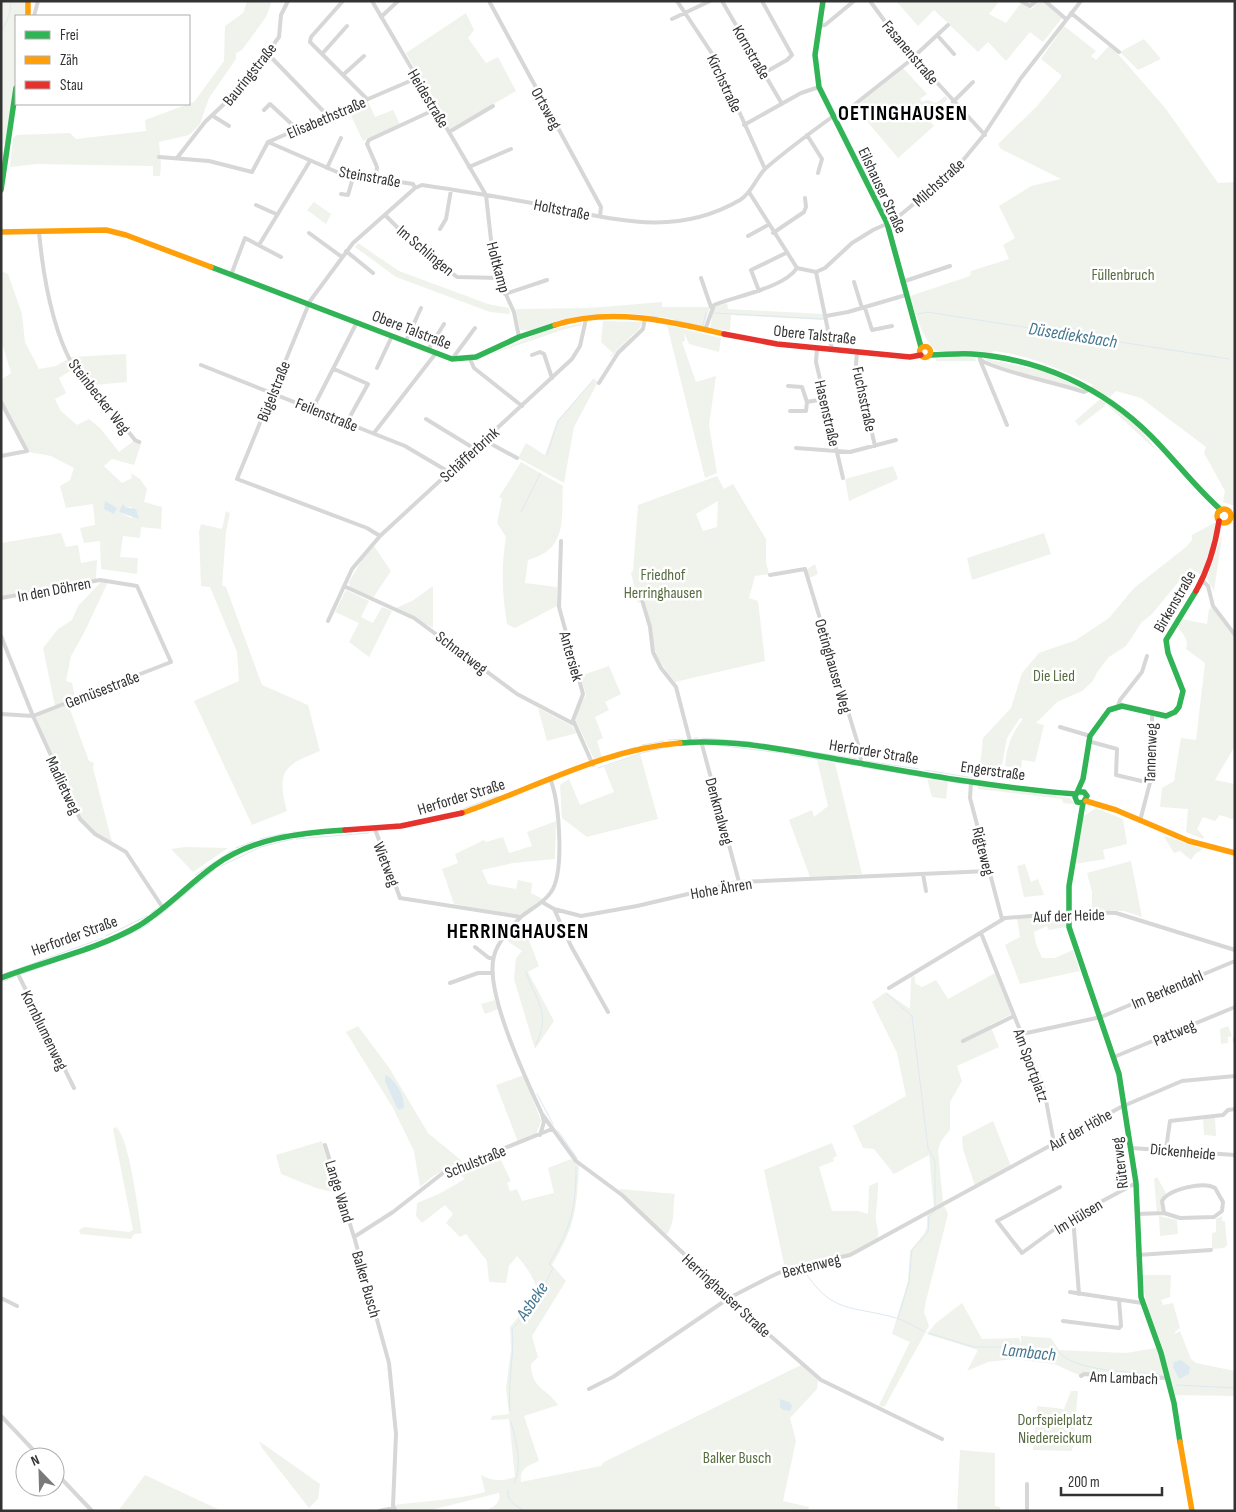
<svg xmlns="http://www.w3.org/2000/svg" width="1236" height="1512" font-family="'Sofia Sans Condensed',sans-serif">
<rect width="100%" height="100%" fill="#fff"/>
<path fill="#f0f3ec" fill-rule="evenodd" d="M1,1H26V16H16V76L6,140L3,146Z
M247,1H272L266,17L242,50L236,53V59L209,98L200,124L189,135L159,142L161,165L160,176H153V166L37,164L10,167L13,138L17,135L70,133L76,139L146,131L145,120L194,102L224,61L225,26L243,13Z
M896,1H995L998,3L989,14L1006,23L1021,3L1032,9L1038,1H1042L1062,18L1043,42L1030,32L1006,61L988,42L978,52L934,10L918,26Z
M466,13L474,30L468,38L486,63L498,57L516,91L450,129L406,53Z
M1064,26L1096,51L1091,56L1096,60L1110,45L1112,47L1166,109L1218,183L1235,182V506L1223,502L1225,491L1204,453L1206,447L1141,398L1116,391L1110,397L1108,395L1107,397L1091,387L1093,385C1061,369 1028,355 993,351L992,354L936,351C920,334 918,319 910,296L970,276L971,271L1009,259L1003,245L1015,238L999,206L1031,186L1061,179L1001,149L998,144L1037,106L1061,77V75L1041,59Z
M1144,39L1161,59L1138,70L1120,52Z
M903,68L927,94L920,99L922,102L928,100L936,103L945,96L948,99L927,118L934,126L898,158L855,107Z
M368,101L375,117L393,110L400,124L363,141L348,109Z
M314,202L331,214L326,224L307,210Z
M358,243L399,271L488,304L509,308L510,314L490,312L396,277L355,247Z
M1,271L8,274L22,314L25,342L39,369L56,366L71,357L126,354L127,382L93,385L77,368H75L59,378L66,393L55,399L61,411L77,425L89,419L100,428L119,452L136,439L142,441L134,465L112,459L104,466L122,483L132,478L131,473L140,479L147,489L144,502L162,507L161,529L141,527L140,538L123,536L120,557L138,558L137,574L101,569L100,541L84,543L80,528L95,525L93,504L66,508L60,486L70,480L74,468L51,456L29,452L1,400V380L11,373L1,340ZM125,507H132V518L119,512Z
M662,302V307H710L704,326C665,317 625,309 584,316C564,319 541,333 520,330L516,309L589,308Z
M727,303L728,309L823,314L824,320L731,315L730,331L710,328L714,307Z
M603,321L642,322L639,329L613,353L601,342Z
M581,323L583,325L565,329L489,355L544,331Z
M667,325L721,338L719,352L689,344L684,333L685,341L682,342L696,382L716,376L709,425L717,473L705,478Z
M952,358H975L976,361H936V359Z
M986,359L1043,371L1086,390L1022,374L987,361Z
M594,379L598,382L574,427L564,483L518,458L526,443L545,455L557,421Z
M1100,399L1106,403L1105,406L1079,426L1075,421Z
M1109,404L1138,427L1159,453L1107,405Z
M521,462L563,486C561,520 568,549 528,560L525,583L557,587V606L515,628L507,624C502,594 501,567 506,537L497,523L502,499L499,497Z
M893,466L898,479L849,501L845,479Z
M717,476L724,489L733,484L766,539V562L769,574L755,576L749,598L758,601L765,661L675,682C662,666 655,655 651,635L653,633L644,601L638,603L631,573L633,571L638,505ZM718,501L717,527L703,531L696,514Z
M226,511L230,513L226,532L222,585L226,587L262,685L308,705L320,751C284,765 276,771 287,811L252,825L194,701L239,681L237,652L210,587L201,586L199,532L201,524L222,529Z
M1216,522L1211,549L1201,575L1190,568L1152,614L1142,622L1126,646L1109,657L1098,671L1092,682L1082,691L1057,702L1036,723L1044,725L1035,762L1022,760L1021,768L1005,766C1007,746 1011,735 1023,719L1020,718L1007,738L1002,765L980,768L983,738L1011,708L1022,673L1039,653L1076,640L1109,618L1134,588L1186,547L1192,540V535Z
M61,533L66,547L78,545L81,563L97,560L96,579L1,596V543Z
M1044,533L1051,554L972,580L967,558Z
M1221,537H1222L1214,591L1207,579Z
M374,546L391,571L373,598L350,587L349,582L365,555Z
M815,564L818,574L809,578L806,570Z
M101,582H108L84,633L71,656L66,681L72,683L75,698L55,706L43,648L58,629L72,620L78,606Z
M433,586V628L396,608L412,601Z
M346,590L369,601L361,617L373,623L382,607L392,611L369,657L349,642L359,623L335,612Z
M1212,608L1231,633L1235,632V746L1215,780L1235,784V820L1220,815L1215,821L1203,817L1197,829L1204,837L1203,839L1186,832L1188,809L1160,807L1162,788L1174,781L1181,738L1196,740L1205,663L1186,649C1189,640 1183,634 1178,627L1182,619L1207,624L1209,609Z
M609,666L621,694L605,702L609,710L595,717L603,738L597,741L602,757L594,759L575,719L577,710L586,695L580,676Z
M68,704L89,761L94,763L93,768L112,842L90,829L81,817L36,718L38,715Z
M538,708L572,726L577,733L547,741Z
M640,754L658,819L587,837L562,818L560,785L569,779L580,805L614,792L604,767Z
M817,760L835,763L862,874L810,877L789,820L812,810L814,817L828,806Z
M927,779L948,782L946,799L932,797Z
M978,785L1070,798L1074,803L1076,813L1073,804L1063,803L1062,799L978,789Z
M1096,808L1123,819L1127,844L1103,850L1105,859L1075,864L1082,817Z
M556,821L555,859L513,863L482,870L488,884L516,889L518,880L532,883L531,893L543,899L524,913L517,915L454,904L442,869L458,863L455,854L484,840L486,842L503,837L509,853L532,846L527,832Z
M1166,836L1200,848L1202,850L1195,854L1191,860L1180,851L1174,853L1164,837Z
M185,847L228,848L193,872L171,849Z
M1131,861L1142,917L1124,911L1092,910V892L1087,873Z
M1025,864L1031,882L1038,879L1044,895L1024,897L1017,866Z
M1064,916L1066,927L1049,930L1047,926L1034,932L1036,944L1042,958H1055L1073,950L1080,971L1020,984L1005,945L1020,937L1017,919Z
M516,925L528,938L539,966L528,972L554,1021L535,1049L514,979L516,958L522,951L506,940Z
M995,973L1012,1014L990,1025L999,1047L957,1066L962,1081L950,1102V1130L941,1141L938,1150L943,1202L934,1207L929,1155L894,1174L874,1149L863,1148L853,1126L906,1096L897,1053L872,1002L886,992L910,1009L911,977L915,976V983L922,987L936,980L948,999Z
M495,1000L498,1009L485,1014L481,1004Z
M358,1026L390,1069L428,1133L462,1161L433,1176L420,1187L414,1151L393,1108L346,1032Z
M1228,1026L1232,1036L1228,1037V1043L1221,1044L1220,1029Z
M524,1075L541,1121L536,1134L518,1142L496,1085Z
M1215,1117L1216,1136L1204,1135L1203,1118Z
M993,1121L1011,1166L975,1186L963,1149L962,1137Z
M116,1127C130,1139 138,1212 142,1233L134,1234L131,1239L80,1234L79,1230L84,1227L129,1232L133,1230L113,1129Z
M322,1141L340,1194L316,1188L281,1174L276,1155Z
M832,1143L837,1156L833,1158L834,1161L819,1167L832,1211H858L868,1214L869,1186L878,1182C878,1193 877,1204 876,1214C874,1223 881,1231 877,1238L848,1254L785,1269L764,1170Z
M489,1158L492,1163L501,1160L511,1181L507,1183L510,1191L517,1189L522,1201L554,1193L548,1168L571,1159L579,1165C577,1208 575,1227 552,1265L566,1281L532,1336L538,1357L531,1364C531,1389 548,1389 558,1405L524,1416L539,1461C527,1466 519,1469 521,1482L601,1466L604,1462L801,1365L818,1380L817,1389L790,1418L796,1441L783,1501L809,1507L808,1511H485C493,1507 502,1503 499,1493L431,1510L398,1511L394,1505C425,1501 456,1500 485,1492L481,1475C494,1482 502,1481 515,1477L509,1419L491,1420L492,1416L509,1414L506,1388L511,1350L510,1327L538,1293C535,1279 526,1266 517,1256L509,1266L506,1283L489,1282L487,1261L466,1234L460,1237L446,1223L453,1214L445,1205L422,1223L416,1216L417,1203L439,1194L465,1179L454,1169Z
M1157,1177L1167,1195L1163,1197V1209L1157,1213L1154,1179Z
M620,1189L675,1194C672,1209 676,1219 668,1233L665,1235L619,1190Z
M942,1206L945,1207L948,1214L926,1301L924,1312L929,1326L885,1406L882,1407L879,1405L910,1342L892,1334L908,1281L910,1251L924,1234L927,1227V1214Z
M1159,1216L1177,1220L1178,1234L1160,1236Z
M1222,1216V1221H1225L1227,1245L1224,1248L1212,1249V1233L1216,1232V1219Z
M1141,1275H1171L1170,1297L1161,1300L1163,1305L1173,1303L1180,1328L1175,1332V1334L1180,1331L1191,1359L1196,1363L1235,1371V1396L1169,1395L1165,1380L1081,1376L1054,1364L1013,1359L988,1362L967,1371L978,1350L927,1334L936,1323L962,1303L982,1339L1019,1338L1021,1344V1336L1051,1338L1059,1350L1126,1353L1156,1348L1158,1352L1163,1350C1155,1323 1145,1305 1141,1275Z
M1071,1391H1078L1073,1447L1071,1451L1033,1450L1037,1406L1064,1409Z
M259,1441L320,1484L318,1499L309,1508L262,1448Z
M960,1450L995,1453V1506L1000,1507V1511H957Z
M145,1475L222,1511H118Z"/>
<path fill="#dde9f0" d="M105,501L117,508L114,514L104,509Z
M123,504L125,507L136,509L139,519L119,512Z
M385,1075C396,1079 405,1097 404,1108L399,1110L397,1108L385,1081Z
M1181,1360L1190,1367L1189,1374L1179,1379L1173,1367L1174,1362Z
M780,1399L789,1402L792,1406L790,1411L783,1410L780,1407Z"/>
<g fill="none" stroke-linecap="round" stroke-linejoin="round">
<path stroke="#dde9f0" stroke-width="1" d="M1,31C7,23 12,10 10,1
M714,313L823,319
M918,314L927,312L1229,359
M649,316L658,317
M674,320L703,326L706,312
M611,356L631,338
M1233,360H1235
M547,455L558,421L594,379
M521,512L540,474
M694,738H699
M702,738L753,742
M668,740L683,739
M756,743L803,750
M642,745L664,741
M716,745L782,753
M677,746L694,745
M629,749L636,747
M807,751L857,759
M790,755L855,765
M866,761L919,769
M863,767L965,784
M598,768L645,752L673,746
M925,770L974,778
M460,810L498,796
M377,826L405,823L450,813
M293,832H299
M260,839L286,833
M296,839L369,833
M236,848L254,841
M221,866L261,847L293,839
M195,875L233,850
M151,913L156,909
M156,918L214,870
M106,936L147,916
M98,947L139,930L150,923
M526,972C535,999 552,1013 536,1044
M22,974L66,958
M1,975L103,938
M1,982L14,977
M887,994L912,1016L928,1148L935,1161V1207
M537,1094L553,1124
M558,1131L577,1158
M803,1269C832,1315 851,1305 896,1318C906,1321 916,1327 925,1332
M898,1318L909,1282L912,1250L928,1232L929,1216L934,1212
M928,1333L974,1347H1013
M1019,1348L1059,1352C1076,1372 1133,1372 1159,1374
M1177,1385L1235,1388
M510,1411C507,1383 515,1357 512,1329L536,1302L553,1268L549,1264C571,1228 576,1209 576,1167
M511,1422C516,1441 523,1465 514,1483
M508,1490C507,1503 515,1505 525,1511"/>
<path stroke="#d7d7d7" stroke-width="4" d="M343,1L311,37L310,42L367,99
M372,1L486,195L492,249L502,286L514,312L519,337
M489,1L601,207L600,216
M677,1L715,58L765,169
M722,1L782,104
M762,1L792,55L787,60L764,73
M870,1L900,42L985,135
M1021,1L1030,6L1036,1
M1045,1L1066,19
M1071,13L1119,52
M34,16L38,1
M381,17L398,1
M672,19L710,1
M819,26L825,25L854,1
M937,35L954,54
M267,53L328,116
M322,54L347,26
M343,75L364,56
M953,102L973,82
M264,110L270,104L297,129
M213,116L229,126
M835,120L907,63L948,25
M744,125L801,93L819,87
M449,132L493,106
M807,135L822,159L818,173
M268,142L337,172L413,184L415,188
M159,157L209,161L252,172L268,142L417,78
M177,158L205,122L243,86L279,37L281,15L288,1
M469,167L511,149
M327,168L341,138
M376,177L377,167L367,144L369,140L436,109
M749,192L797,268
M341,194L348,195L354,174
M256,205L276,214
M385,215L410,240L457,277L500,278
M440,229L446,219L451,190
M39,232C43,276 56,364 95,390L135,440L139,442
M309,233L342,257
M773,233L804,212L806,207L805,198
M748,236L768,225
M259,245L310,161
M346,251L373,273
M797,268L816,272L825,268L852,243L873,230L893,221L955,170L983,136L1021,78L1081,1
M816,272L832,350
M231,275L245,238L281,257
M701,278L711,307
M854,282L862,308
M902,282L950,266
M759,291L751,270L786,253
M505,294L547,280
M865,308L872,330L892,326
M826,316L848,312L906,295
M705,330L714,305C736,296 784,288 797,268
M406,341L421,308
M817,348L816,362L843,478
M428,350L444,324
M857,352L856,364L875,446
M979,354L980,359L984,362C1016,376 1051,381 1084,392L1091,389
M532,355L540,352L544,354L552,378
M452,359L475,328
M470,359L474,368L522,406
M980,360L1007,425
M201,365L405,446L449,472
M377,368L392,336
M334,369L368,384L347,422
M599,383L618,353L643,329L645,318
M788,386L802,387L807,402L806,411H790
M1,402L27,451L1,456
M807,402L824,399
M313,408L357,322
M426,419L475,449
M374,433L436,353
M484,440L517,458
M796,448L850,452L896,440
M380,536L367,528L237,479L310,301L353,243L415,188L422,185C462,191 502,197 542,205C612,218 673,239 740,200C753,192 756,177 766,168C787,150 810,133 832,117
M561,541L559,607L583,694L573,720L593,765
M770,575L805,569L860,751L861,763
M1202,580L1208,586L1213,606L1235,635
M346,587L414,618L517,694L574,724
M1,598L100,580L137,586L171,662L33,716L1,714
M642,600L650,627L653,652L661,668L676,687L690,741
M328,621L352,569L380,536L572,359L580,346L586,319
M1,636L33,716L80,819L95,834L126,852L163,908
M1118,706L1120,700L1142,672L1147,656
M1060,727L1090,736
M701,741L739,882
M1088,741L1117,749L1116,775L1150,783
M971,782L970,798L1002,919
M1140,821L1153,771L1152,714
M375,829L400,898L521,917
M923,874L926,891
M542,902L554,909L581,916L637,906L739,882L989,871
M554,909L571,946L608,1012
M981,933L1044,1090L1054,1143
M475,947L489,958H493
M17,972L74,1088
M450,983L478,973H493
M889,988L1005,918L1082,912L1116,913L1235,950
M1022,1034L1101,1017L1235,961
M1235,1039V1041
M963,1041L1014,1016
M1114,1057L1235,1007
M542,1114L576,1161L622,1195L766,1332L821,1380L942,1439
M540,1135L544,1122L542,1114C526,1079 484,991 494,956C497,943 512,925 522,916C532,908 544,903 551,892C565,872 559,803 551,781
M325,1145L355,1240L389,1363L396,1434L393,1506L396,1511
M1131,1148L1235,1155
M1166,1149L1170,1121L1223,1115L1228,1110L1235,1109
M1060,1187L997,1221L1022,1253L1067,1220L1136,1183
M1137,1214L1164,1213L1180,1218L1214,1217L1222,1211L1223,1202L1215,1188C1204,1181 1169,1189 1162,1201L1164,1213
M1073,1217L1079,1294
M354,1237L393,1212L443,1173L552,1129
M1138,1255L1211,1250
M1070,1292L1142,1303
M1,1298L17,1306
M1063,1321L1119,1328L1121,1326L1119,1300
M1081,1376L1084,1374L1168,1378
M589,1389L613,1377L729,1298L770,1277L785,1270L850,1255L1121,1107L1182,1081L1235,1076
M1,1416L40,1457
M55,1472L92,1511
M379,1511L394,1508
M1027,1511V1484"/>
<path stroke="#30b455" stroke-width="5.5" d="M823,1L815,55L819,87L887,223L921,347
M1,190L16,88
M211,267L452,359L476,357L519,337L555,325
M930,355C944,355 958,353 972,354C1040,359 1102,387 1151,436C1175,460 1195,487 1221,510
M680,743C734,738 789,751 842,760C919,774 998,788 1076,794
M1079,792H1084L1087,796L1083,803L1077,802L1075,797L1083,779L1090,736L1109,710L1122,706L1166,716L1175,712L1179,707L1183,691L1168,653L1166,640L1196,591
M1083,803L1069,886V927L1119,1074L1136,1183L1141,1297L1161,1353L1174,1403L1180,1442
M1,978C47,960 97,950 140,925C167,908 189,884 214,866C252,838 299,833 345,830"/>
<path stroke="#ff9f0a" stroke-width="5.5" d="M28,1V16
M1,232L106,230L126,235L211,267
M555,325C611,307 669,321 724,334
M919.5 352a5.5 5.5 0 1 1 11 0a5.5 5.5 0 1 1-11 0Z
M1217 516a7 7 0 1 1 14 0a7 7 0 1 1-14 0Z
M1086,801L1116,810L1189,841L1235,853
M462,813C533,789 604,749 680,743
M1180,1442L1192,1511"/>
<path stroke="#e5322d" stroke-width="5.5" d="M724,334L777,344L910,357L921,355
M1196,591C1209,568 1215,547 1219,521
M345,830L401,826L462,813"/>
</g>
<g text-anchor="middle" stroke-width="5" stroke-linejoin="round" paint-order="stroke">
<g font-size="16" fill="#333" stroke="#fff">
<text transform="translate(752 52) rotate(60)" y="6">Kornstraße</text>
<text transform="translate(911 52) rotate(50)" y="6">Fasanenstraße</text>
<text transform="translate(249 74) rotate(-51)" y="6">Bauringstraße</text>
<text transform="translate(725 83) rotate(65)" y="6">Kirchstraße</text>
<text transform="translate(429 98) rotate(59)" y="6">Heidestraße</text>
<text transform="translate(547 108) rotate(61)" y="6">Ortsweg</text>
<text transform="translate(326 117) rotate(-23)" y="6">Elisabethstraße</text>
<text transform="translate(370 176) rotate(10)" y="6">Steinstraße</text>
<text transform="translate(938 182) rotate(-42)" y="6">Milchstraße</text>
<text transform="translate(883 190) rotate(65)" y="6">Eilshauser Straße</text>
<text transform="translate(562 209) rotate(11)" y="6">Holtstraße</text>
<text transform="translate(426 250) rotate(40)" y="6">Im Schlingen</text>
<text transform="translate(499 267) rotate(75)" y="6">Holtkamp</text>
<text transform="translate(412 329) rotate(21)" y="6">Obere Talstraße</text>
<text transform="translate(815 334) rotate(6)" y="6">Obere Talstraße</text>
<text transform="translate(273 391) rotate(-68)" y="6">Bügelstraße</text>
<text transform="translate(100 396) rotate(52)" y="6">Steinbecker Weg</text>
<text transform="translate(865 399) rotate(78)" y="6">Fuchsstraße</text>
<text transform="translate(828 413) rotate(77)" y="6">Hasenstraße</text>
<text transform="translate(327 414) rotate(22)" y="6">Feilenstraße</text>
<text transform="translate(469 454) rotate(-42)" y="6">Schäfferbrink</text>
<text transform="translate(54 589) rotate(-11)" y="6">In den Döhren</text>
<text transform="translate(1174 601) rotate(-60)" y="6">Birkenstraße</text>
<text transform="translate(462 652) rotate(37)" y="6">Schnatweg</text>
<text transform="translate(572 656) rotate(74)" y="6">Antersiek</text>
<text transform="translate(834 666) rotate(74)" y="6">Oetinghauser Weg</text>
<text transform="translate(102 689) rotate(-21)" y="6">Gemüsestraße</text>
<text transform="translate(874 751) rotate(9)" y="6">Herforder Straße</text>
<text transform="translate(1150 753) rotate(-88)" y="6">Tannenweg</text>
<text transform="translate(993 770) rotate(8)" y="6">Engerstraße</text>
<text transform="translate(64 785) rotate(65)" y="6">Madlietweg</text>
<text transform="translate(461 796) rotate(-17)" y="6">Herforder Straße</text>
<text transform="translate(720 811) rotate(75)" y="6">Denkmalweg</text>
<text transform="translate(984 851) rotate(76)" y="6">Rigteweg</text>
<text transform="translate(387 864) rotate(69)" y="6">Wietweg</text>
<text transform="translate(721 888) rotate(-10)" y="6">Hohe Ähren</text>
<text transform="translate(1069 915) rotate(-2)" y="6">Auf der Heide</text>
<text transform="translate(74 935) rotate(-20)" y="6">Herforder Straße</text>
<text transform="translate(1167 989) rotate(-23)" y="6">Im Berkendahl</text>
<text transform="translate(45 1030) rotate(64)" y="6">Kornblumenweg</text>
<text transform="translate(1174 1032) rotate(-23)" y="6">Pattweg</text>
<text transform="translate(1032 1065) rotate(70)" y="6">Am Sportplatz</text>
<text transform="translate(1080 1129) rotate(-29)" y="6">Auf der Höhe</text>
<text transform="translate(1183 1151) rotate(5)" y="6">Dickenheide</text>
<text transform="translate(475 1161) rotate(-22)" y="6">Schulstraße</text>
<text transform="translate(1119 1163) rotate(-97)" y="6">Rüterweg</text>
<text transform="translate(340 1191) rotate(73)" y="6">Lange Wand</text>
<text transform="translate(1078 1216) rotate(-31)" y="6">Im Hülsen</text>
<text transform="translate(811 1265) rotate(-14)" y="6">Bextenweg</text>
<text transform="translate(367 1284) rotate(74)" y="6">Balker Busch</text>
<text transform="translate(727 1295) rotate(43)" y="6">Herringhauser Straße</text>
<text transform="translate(1124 1377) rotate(2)" y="6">Am Lambach</text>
</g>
<g font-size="16" fill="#586c42" stroke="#fff">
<text x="1123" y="280">Füllenbruch</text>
<text x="663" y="580">Friedhof<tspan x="663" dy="18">Herringhausen</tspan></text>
<text x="1054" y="681">Die Lied</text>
<text x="1055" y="1425">Dorfspielplatz<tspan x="1055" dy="18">Niedereickum</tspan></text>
<text x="737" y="1463">Balker Busch</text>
</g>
<g font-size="18" font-style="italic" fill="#457790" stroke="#fff">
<text transform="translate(1073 335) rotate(9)" y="6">Düsedieksbach</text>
<text transform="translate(532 1301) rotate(-56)" y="6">Asbeke</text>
<text transform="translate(1029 1352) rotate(6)" y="6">Lambach</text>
</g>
<g font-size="21" font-weight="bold" letter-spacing="1" fill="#000" stroke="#fff">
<text x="903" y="120">OETINGHAUSEN</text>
<text x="518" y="938">HERRINGHAUSEN</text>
</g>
</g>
<rect width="1236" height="1512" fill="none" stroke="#333333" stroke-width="5"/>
<rect x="15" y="15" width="175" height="90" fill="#ffffff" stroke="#adadad"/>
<rect x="25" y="31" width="25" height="8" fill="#30b455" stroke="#adadad"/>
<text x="60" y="40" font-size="15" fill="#333333">Frei</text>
<rect x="25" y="56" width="25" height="8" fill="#ff9f0a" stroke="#adadad"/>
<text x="60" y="65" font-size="15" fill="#333333">Zäh</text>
<rect x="25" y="81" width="25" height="8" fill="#e5322d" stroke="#adadad"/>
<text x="60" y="90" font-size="15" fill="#333333">Stau</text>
<g transform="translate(40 1472) rotate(337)"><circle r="24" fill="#ffffff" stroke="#adadad"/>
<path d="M0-4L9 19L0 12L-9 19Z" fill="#7a7a7a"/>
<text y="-8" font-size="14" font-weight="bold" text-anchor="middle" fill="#333333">N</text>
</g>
<path d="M1061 1487v8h101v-8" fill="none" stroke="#333333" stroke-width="2.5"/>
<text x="1068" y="1487" font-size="15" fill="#333333" stroke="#ffffff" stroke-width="4" paint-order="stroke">200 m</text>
</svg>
